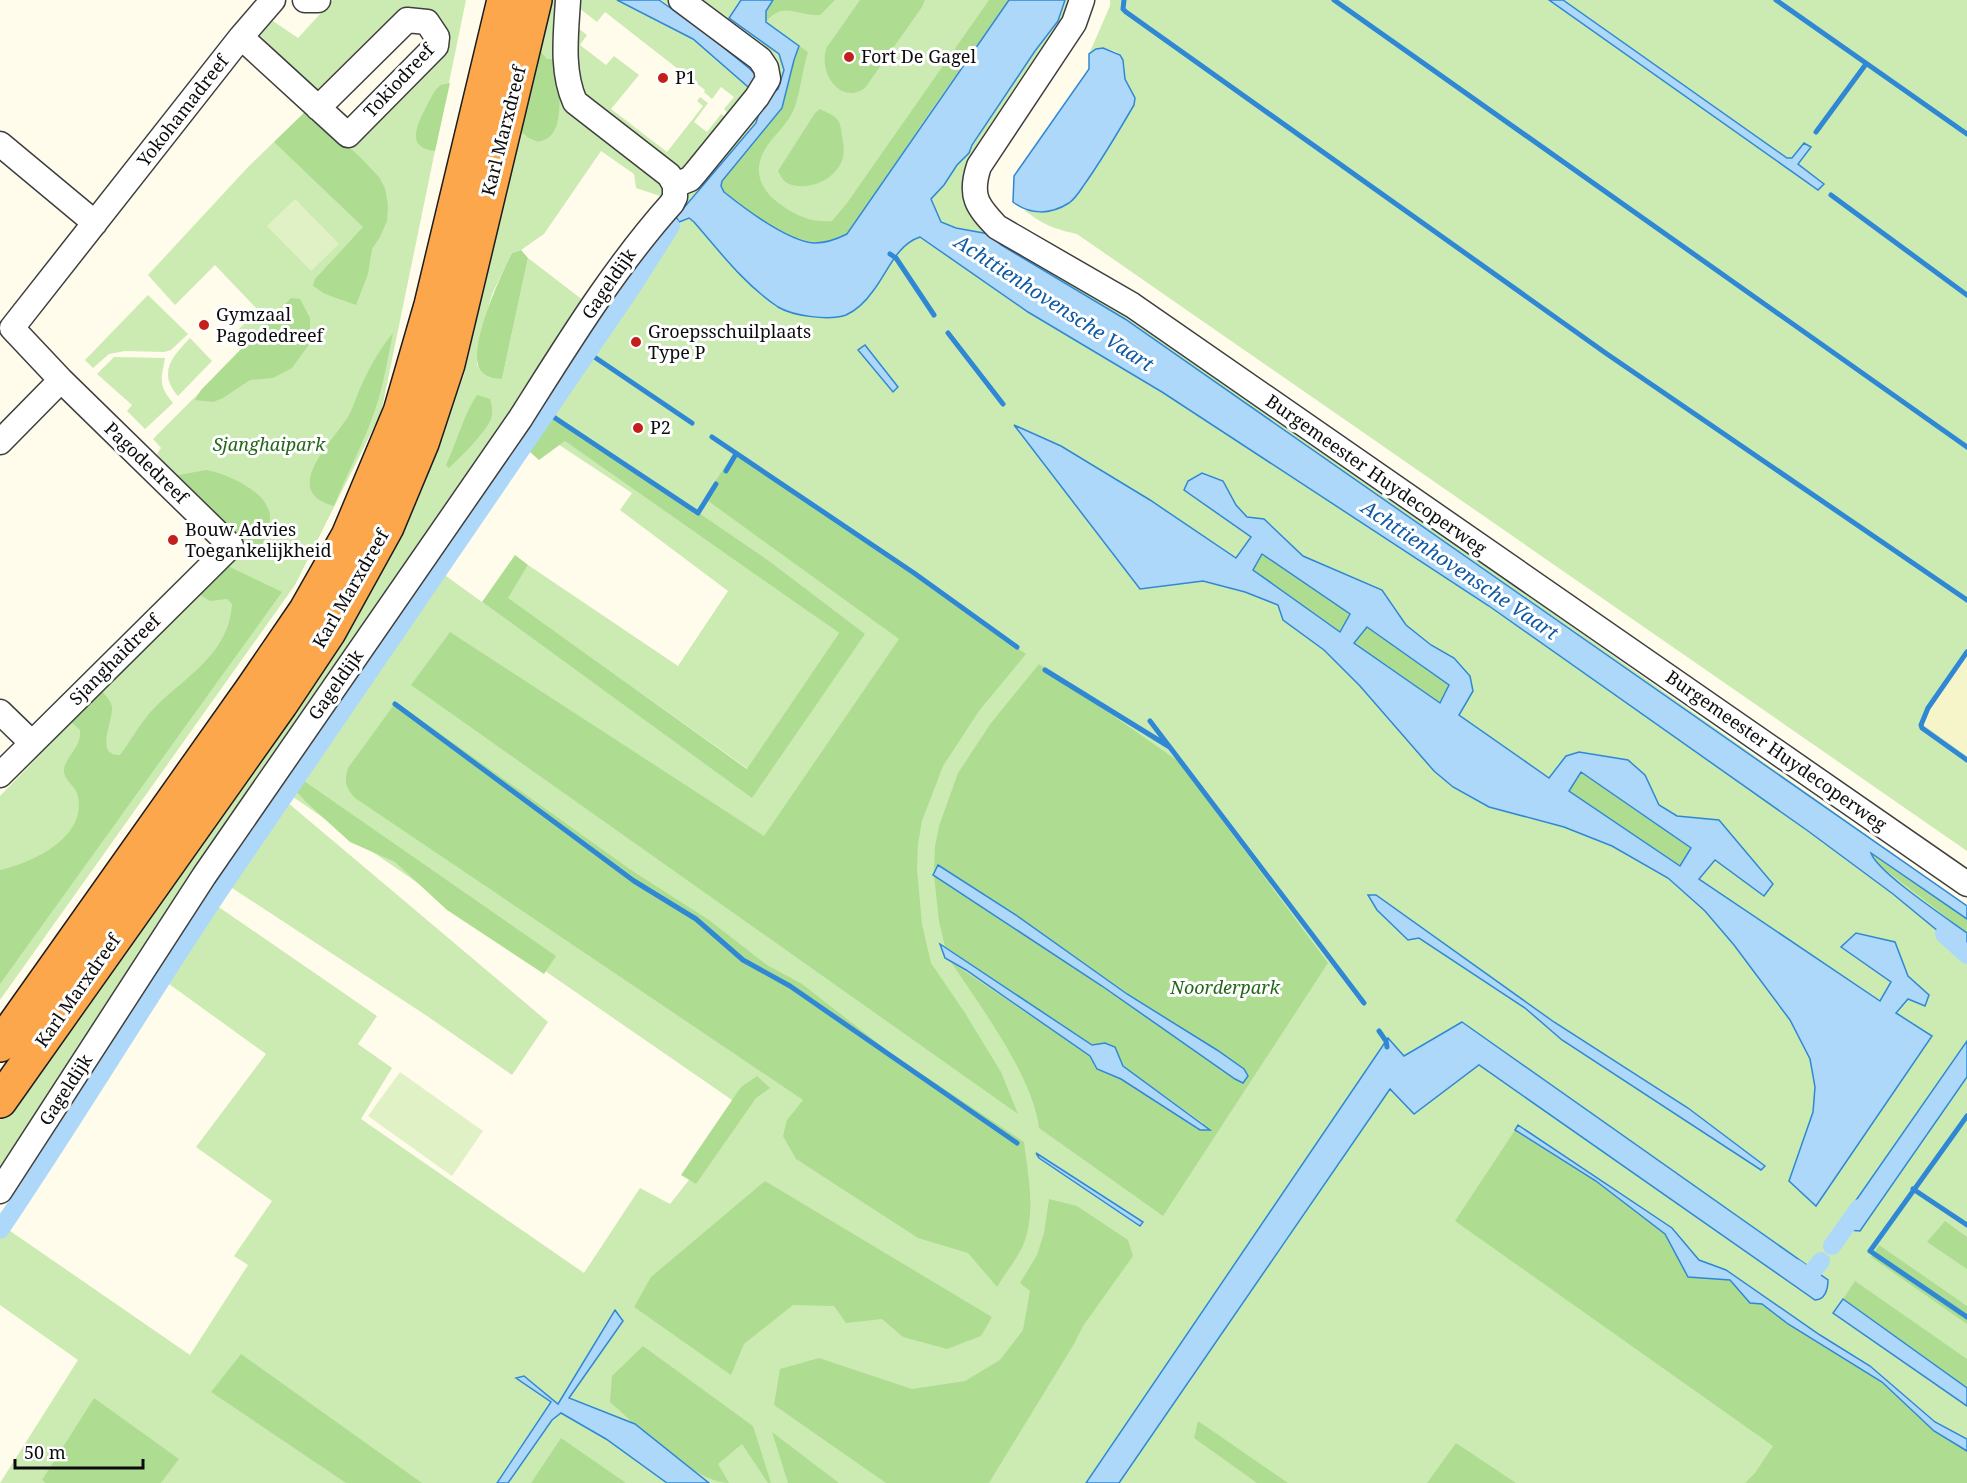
<svg xmlns="http://www.w3.org/2000/svg" width="1967" height="1483" font-family="'Noto Serif',serif">
<rect width="100%" height="100%" fill="#fffceb"/>
<path fill="#f6f5ca" d="M1967,655V756L1921,723Z"/>
<path fill="#ccebb3" d="M333,0H466L381,413L295,585L0,1000V796L197,593L228,566L244,545L177,475L173,476L157,454L161,448L153,439L247,345L235,333L258,310L215,265L175,305L148,275L249,166L308,109L351,149L442,32L426,15L321,94L259,34L273,21L298,38Z
M551,0H561L557,59H547L540,50Z
M578,0H617L693,39L747,85L757,71L661,0H1071L1070,11L965,190L1127,312L1967,906V1483H161L178,1459L42,1480L45,1483H0L78,1360L0,1305V1224L190,1355L248,1265L234,1256L272,1201L196,1147L266,1054L158,976L210,901L377,1016L358,1044L392,1068L361,1119L584,1273L640,1188L670,1204L745,1109L270,781L412,575L425,583L435,568L742,790L846,636L805,609L839,633L748,769L507,598L528,565L678,666L728,591L620,510L632,493L520,419L663,197L636,188L634,174L601,151L544,234L521,250L512,253L492,294L478,346L477,365L482,372L502,379L528,258L588,304L0,1180V1120L185,858L421,480L442,436L464,375L520,131L528,138L538,142C563,134 558,110 558,88L674,169L580,95L575,31L578,28L587,35L580,45L606,65L614,56L639,75L611,109L667,152L703,106L697,101L700,97L708,103L694,122L707,132L721,114L724,116L727,112L724,109L734,97L721,87L712,99L704,92L705,90L605,12L597,22L579,8Z
M1110,0H1549L1818,190L1824,184L1798,164L1810,147L1804,143L1792,158H1787L1563,0H1967V655L1921,723L1967,756V851L1077,234C1054,229 1042,224 1024,210C1037,212 1062,211 1072,200C1094,179 1117,132 1134,105C1135,94 1126,89 1125,78C1123,72 1126,65 1123,59C1117,47 1098,47 1089,54L1110,6Z
M148,295L188,334L171,350L164,352L125,351L109,354L93,368L85,360Z
M190,338L212,361L178,396C157,372 173,356 190,338Z
M114,357L165,358C161,380 158,385 173,403L145,429L127,411L132,405L97,374Z
M276,798L287,802L548,1022L512,1075L427,1016L220,880Z"/>
<path fill="#aedd91" d="M773,0H835L820,15C798,17 783,0 766,22L808,52C802,71 801,90 794,109C788,124 776,133 767,146C751,170 760,190 781,205C797,216 812,223 832,221L847,203L989,0H1009L936,103L857,220C854,225 850,231 845,235C809,260 752,215 724,192L721,186L722,181L782,108L794,60L799,46L766,22V11Z
M860,0H925L922,7L865,88C840,106 817,71 827,47Z
M540,50L547,59H557C559,76 563,117 554,131C550,138 545,140 538,142L528,138L520,131Z
M450,83L435,151C404,148 418,123 427,105C431,99 434,89 441,85C443,84 447,84 450,83Z
M308,109L361,158L379,177L385,188L388,205L387,221L380,237L372,249L368,274L356,305L325,294L313,286L315,279L363,227L274,142Z
M820,109C825,112 832,114 836,118C841,123 841,130 842,136C844,145 845,155 841,163C833,181 807,191 789,184C783,182 781,176 778,171L815,113Z
M521,250L528,258L502,379C494,378 487,378 481,371C465,353 501,274 512,253Z
M291,298L300,299L310,318V333L308,346L292,368L273,378L250,380L223,398L213,402L195,400L201,390Z
M393,333C388,357 384,383 376,407C365,441 347,473 334,506C278,491 334,441 349,415C353,408 355,400 358,393C367,372 378,351 393,333Z
M477,395L490,399C492,405 493,412 491,419C485,433 461,457 449,468L446,465C457,442 463,416 477,395Z
M544,407L769,561L865,634L752,798L482,602L515,555L528,565L508,598L747,769L839,633L565,441L539,460L520,443Z
M736,450L1026,654L979,711L943,766L922,821L918,844L917,870L922,924L931,963L965,1013L1001,1072L1018,1114L411,685L450,632L764,836L899,639L704,498Z
M206,470C226,473 272,493 270,519C269,529 263,541 260,551L244,545L173,476Z
M1262,553L1351,614L1339,632L1252,570Z
M228,566L282,592L0,984V870C33,863 90,836 77,793C74,785 62,778 64,768C68,754 82,746 80,730L71,722L102,691C106,696 111,701 112,707C113,723 94,755 120,755C132,739 142,720 156,706C188,675 229,653 232,604L227,599L210,601L197,593Z
M1367,627L1449,685L1440,703L1354,642Z
M1039,664L1178,761L1328,963L1163,1216L1039,1128C1033,1076 980,1006 951,962L1090,1056L1097,1069L1121,1079L1200,1130L1203,1123L1123,1066L1115,1047L1105,1043L1092,1045L945,947L939,921L934,876L1102,986L1235,1079L1243,1083L1248,1076L1244,1069L1217,1050L1127,994L1016,915L939,866L934,872L935,846L939,826L958,773L991,723Z
M396,702L631,870L709,920L767,965L802,984L892,1054L1024,1142C1028,1176 1037,1215 1022,1248C1015,1261 1005,1274 997,1287L968,1253L918,1238L796,1159L783,1136L787,1120L803,1100L355,798C345,787 344,782 348,768Z
M1581,771L1691,849L1680,866L1569,791Z
M294,774L556,956L544,974L447,910L395,862L350,842L306,802L288,782Z
M1871,852L1967,919V933L1879,865L1872,856Z
M757,1076L770,1088L756,1098L696,1184L681,1175L741,1087Z
M1515,1130L1596,1181L1665,1234L1688,1277L1730,1279L1750,1303L1762,1304L1788,1324L1882,1382L1934,1431L1967,1451V1483H1745L1755,1473L1773,1446L1455,1221Z
M765,1181L992,1317L981,1336L947,1349L903,1337L882,1319L846,1323L834,1306L793,1305L744,1344L731,1375L634,1307L651,1277Z
M1049,1199L1077,1206L1128,1240L1133,1256L1083,1326L1074,1344L989,1483H886L774,1405L780,1369L819,1358L912,1389L965,1381L1000,1360L1023,1330L1030,1291L1020,1283L1037,1255L1044,1233Z
M1945,1221L1967,1237V1269L1927,1242Z
M1879,1245L1967,1306V1324L1871,1257Z
M1855,1281L1967,1359V1387L1843,1299Z
M643,1346L753,1426L771,1483H768L742,1444L718,1464L729,1483C695,1483 636,1425 610,1402L612,1376Z
M241,1354L422,1483H346L211,1392Z
M94,1398L179,1459L161,1483H45L42,1480Z
M1198,1421L1288,1483H1257L1194,1438Z
M772,1432L839,1483H788Z
M561,1438L626,1483H531Z
M1456,1443L1516,1483H1427Z"/>
<path fill="#e0f2c5" d="M295,199L339,244L311,271L267,226Z
M400,1072L483,1131L452,1176L368,1116Z"/>
<path fill="#add8f9" stroke="#3088d4" stroke-width="1.5" fill-rule="evenodd" d="M617,0H659L702,30L750,69L773,93L778,89L784,70L779,54L729,18L741,0H773L766,11V22L799,46L794,60L782,108L722,181L721,186L724,192C744,208 789,242 815,243C826,243 837,239 847,234L1009,0H1065L1058,21L1035,51L972,145L969,153L957,165L944,185L931,199L941,222L956,228L989,234L1001,245L1125,319L1967,906V919L1871,853C1877,872 1948,919 1967,933V955L1893,894L1808,831L1489,606L1162,392L1028,312L920,237C896,245 888,272 873,291C866,301 857,310 846,315C829,321 793,316 778,307C745,285 719,251 694,222L689,218L679,222L676,217L756,123L763,100L693,39Z
M1549,0H1563L1787,158H1792L1804,143L1811,147L1798,164L1824,184L1818,190Z
M1103,48L1120,55L1123,60L1125,79L1135,98L1134,105C1118,132 1102,160 1084,185C1080,191 1075,199 1069,203C1050,215 1030,215 1013,202L1014,176L1089,69V54L1096,49Z
M865,345L898,387L893,392L858,350Z
M1014,425L1061,446L1150,500L1236,558L1251,537L1184,490L1188,481L1202,473L1223,481L1236,505L1247,517L1264,519L1303,556L1382,590L1406,625L1431,645L1454,658L1470,676L1473,691L1459,715L1549,778L1566,756L1579,752L1628,760L1645,775L1659,805L1677,816L1719,820L1773,884L1764,896L1715,860L1699,879L1880,1001L1891,982L1841,947L1856,933L1895,942L1908,976L1929,995L1925,1006L1908,999L1896,1013L1932,1036L1816,1206L1789,1181L1813,1112L1815,1087L1810,1059L1790,1020L1734,945L1705,911L1668,878L1612,846L1564,827L1489,807L1453,787L1434,771L1360,686L1324,650L1283,620L1278,605L1245,592L1203,581L1140,589ZM1262,554L1350,614L1340,632L1253,570ZM1367,627L1449,685L1440,703L1354,643ZM1581,772L1691,848L1680,866L1569,791Z
M938,865L1016,915L1127,994L1217,1050L1244,1069L1248,1076L1243,1083L1235,1079L1102,986L933,875Z
M1368,895H1376L1554,1022L1688,1108L1765,1166L1761,1170L1562,1040L1525,1008L1419,938L1408,940L1377,910Z
M940,944L1092,1045L1105,1043L1115,1047L1123,1066L1210,1130H1200L1121,1079L1097,1069L1090,1056L966,970L945,958Z
M1462,1022L1828,1280C1828,1289 1825,1300 1815,1300L1479,1065L1414,1114L1390,1089L1119,1483H1086L1388,1038L1404,1056Z
M1967,1041V1077L1860,1231L1849,1230L1844,1224L1843,1219Z
M1518,1125L1672,1228L1699,1260L1726,1270L1820,1335L1870,1366L1935,1422L1967,1439V1451L1934,1431L1882,1382L1788,1324L1762,1304L1750,1303L1730,1280L1688,1277L1665,1234L1596,1181L1515,1130Z
M1036,1153L1143,1222L1140,1226L1039,1158Z
M1843,1299L1967,1388V1406L1833,1313Z
M615,1310L623,1321L569,1398L635,1424L709,1483H667L606,1439L561,1413L552,1420L508,1483H497L551,1402L516,1378L524,1376L558,1404Z"/>
<g fill="none" stroke-linecap="round" stroke-linejoin="round">
<path stroke="#3088d4" stroke-width="5" d="M1124,0L1123,9L1126,12L1607,354L1967,600
M1334,0L1967,447
M1776,0L1967,134
M1816,132L1866,64
M1831,195L1967,295
M890,254L896,258L934,315
M948,333L1003,404
M587,352L692,423
M546,412L698,513L716,484
M712,437L914,573L1017,647
M726,471L736,454
M1967,652L1928,708L1921,725L1922,728L1967,760
M1045,670L1168,746
M395,704L634,881L696,919L743,960L790,986L1017,1143
M1150,721L1364,1003
M1379,1031L1386,1041L1387,1047
M1967,1116L1870,1251L1967,1317
M1913,1189L1967,1225"/>
<path stroke="#add8f9" stroke-width="18" d="M1944,934L1967,955
M0,1230C75,1119 144,1004 218,893L631,289L671,226
M1832,1246L1859,1208
M1795,1268L1808,1277L1821,1261"/>
<defs>
<path id="minor" d="M305,0H318
M568,0C566,34 561,71 575,102L669,175L675,185
M1082,0L1074,23L979,166C969,196 977,206 997,227L1132,305L1967,884
M241,37L348,135L436,46L437,37L427,22L407,20L318,108
M0,144L95,223
M0,442L61,380
M0,712L32,743
M0,775L231,546L61,380L12,328L241,37L273,0
M0,1191L204,876L520,419C567,345 613,269 672,203L675,197V185L690,179L696,172L757,97L768,79L766,68L760,59L681,0"/>
<path id="highway" d="M0,1045L252,689L306,610L348,536L400,412L431,305L504,0
M0,1101L281,704L329,632L387,527L422,443L448,364L535,0"/>
</defs>
<use href="#minor" stroke="#3f3f3f" stroke-width="27"/>
<use href="#highway" stroke="#1d1d1d" stroke-width="36"/>
<use href="#minor" stroke="#fff" stroke-width="24"/>
<use href="#highway" stroke="#fca74c" stroke-width="33"/>
</g>
<g fill="#c3201d" stroke="#fff" stroke-width="2">
<circle cx="849" cy="57" r="6"/>
<circle cx="663" cy="78" r="6"/>
<circle cx="204" cy="325" r="6"/>
<circle cx="636" cy="342" r="6"/>
<circle cx="638" cy="428" r="6"/>
<circle cx="173" cy="540" r="6"/>
</g>
<g text-anchor="middle" stroke-width="6" stroke-linejoin="round" paint-order="stroke">
<g font-size="18" fill="#0c0c0c" stroke="#fff" text-anchor="start">
<text x="861" y="63">Fort De Gagel</text>
<text x="675" y="84">P1</text>
<text x="216" y="321">Gymzaal<tspan x="216" dy="21">Pagodedreef</tspan></text>
<text x="648" y="338">Groepsschuilplaats<tspan x="648" dy="21">Type P</tspan></text>
<text x="650" y="434">P2</text>
<text x="185" y="536">Bouw Advies<tspan x="185" dy="21">Toegankelijkheid</tspan></text>
</g>
<g font-size="18" fill="#0c0c0c" stroke="#fff">
<text transform="translate(399 81) rotate(-47)" y="6">Tokiodreef</text>
<text transform="translate(183 111) rotate(-52)" y="6">Yokohamadreef</text>
<text transform="translate(504 131) rotate(-76)" y="6">Karl Marxdreef</text>
<text transform="translate(609 284) rotate(-56)" y="6">Gageldijk</text>
<text transform="translate(146 463) rotate(44)" y="6">Pagodedreef</text>
<text transform="translate(1376 475) rotate(35)" y="6">Burgemeester Huydecoperweg</text>
<text transform="translate(351 589) rotate(-60)" y="6">Karl Marxdreef</text>
<text transform="translate(115 660) rotate(-45)" y="6">Sjanghaidreef</text>
<text transform="translate(336 685) rotate(-55)" y="6">Gageldijk</text>
<text transform="translate(1776 751) rotate(35)" y="6">Burgemeester Huydecoperweg</text>
<text transform="translate(78 991) rotate(-55)" y="6">Karl Marxdreef</text>
<text transform="translate(66 1090) rotate(-57)" y="6">Gageldijk</text>
</g>
<g font-size="18" font-style="italic" fill="#246719" stroke="#fff">
<text x="269" y="451">Sjanghaipark</text>
<text x="1225" y="994">Noorderpark</text>
</g>
<g font-size="20" font-style="italic" fill="#0f5aa4" stroke="#fff">
<text transform="translate(1054 303) rotate(33)" y="7">Achttienhovensche Vaart</text>
<text transform="translate(1460 570) rotate(34)" y="7">Achttienhovensche Vaart</text>
</g>
</g>
<path d="M15 1459v9h128v-9" fill="none" stroke="#0c0c0c" stroke-width="3"/>
<text x="24" y="1459" font-size="18" fill="#0c0c0c" stroke="#ffffff" stroke-width="4.5" paint-order="stroke">50 m</text>
</svg>
